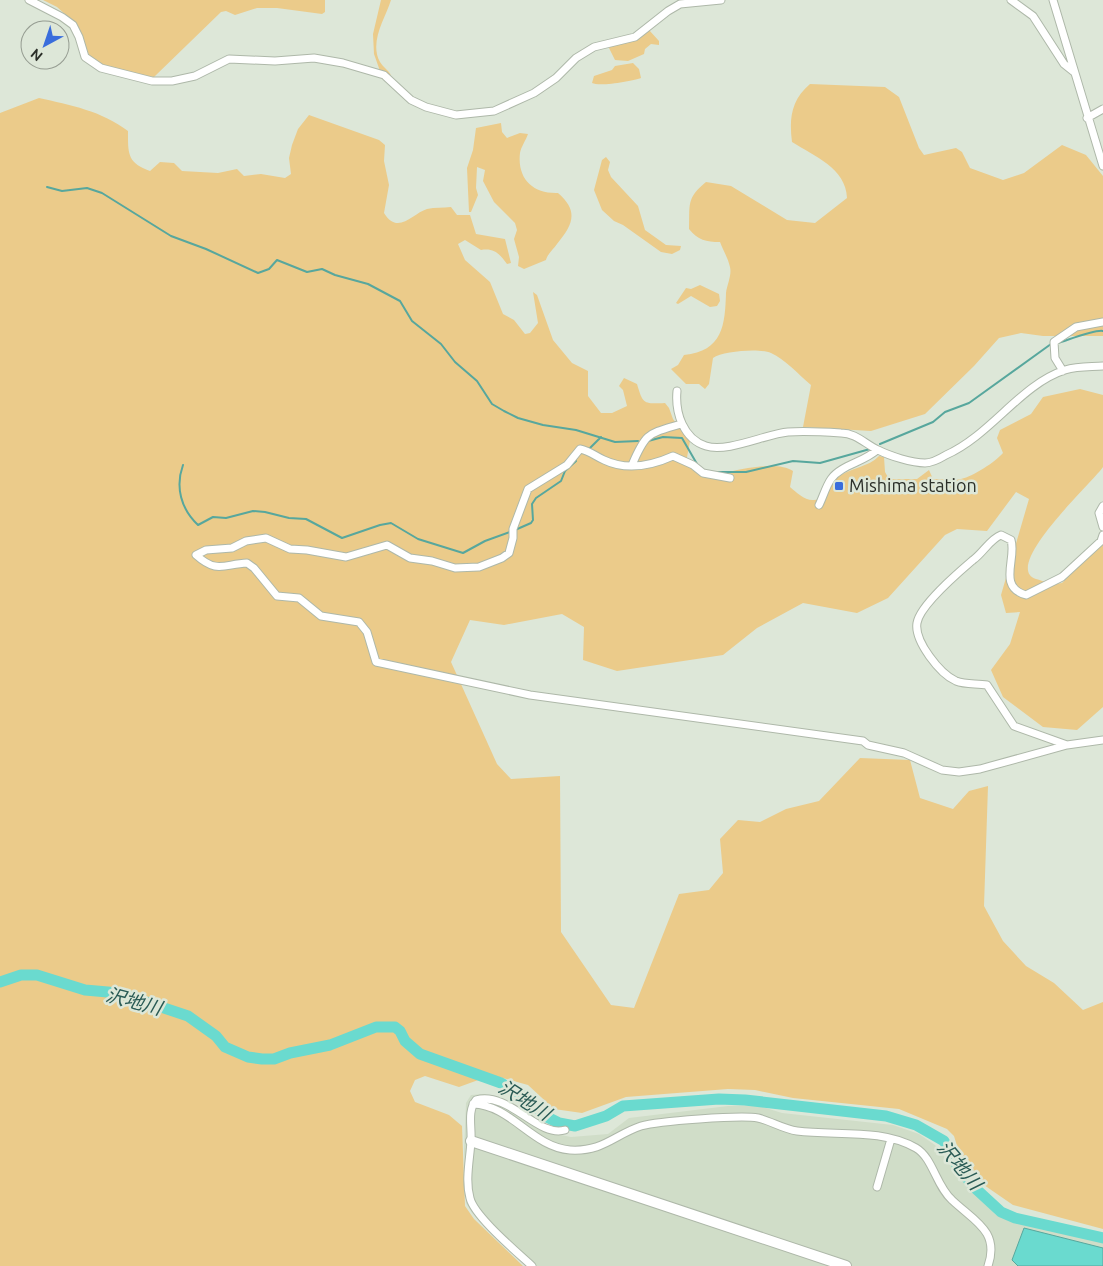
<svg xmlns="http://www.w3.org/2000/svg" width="1103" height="1266" font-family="Ubuntu,'Noto Sans JP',sans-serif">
<rect width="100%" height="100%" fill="#dde7d8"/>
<path fill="#d0ddc8" d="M484,1094L506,1101L532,1123L551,1133L571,1137L608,1134L629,1118L728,1106L756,1105L782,1113L893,1125L919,1134L935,1145L972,1190L996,1215L1019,1223L1103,1242V1266H527L472,1213L466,1203L464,1152L466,1103L471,1095Z"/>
<path fill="#ebcb8a" d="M43,0H325V12L322,14L277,8H257L235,15L226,11L221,12L154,77C133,74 104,70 89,55L77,25L57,7Z
M381,0H391C385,19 369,42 380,62C383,67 388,70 391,75L380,71L374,54L373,34Z
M649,30L659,41V45L651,44L645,49L644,54L628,61L615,60L609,48L610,46Z
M633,63L639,69L641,78C632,81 600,87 592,83L594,76L612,70L615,66Z
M810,84L885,87L899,97L919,148L924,155L956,148L962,152L970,168L1003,180L1024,173L1062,145L1086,155L1103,176V336H1043L1021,333L999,338L974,366L925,414L871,431L803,427L811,385C799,375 785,359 771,353C760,348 723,351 713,358L709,384L705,389L699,384H686L671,369L678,365L684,355C723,351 725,325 726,293C727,285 732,275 730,267C728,258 723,250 720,242C706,242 698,240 689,229C690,205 686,198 706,182L731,186L787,220L815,223L847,198C846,168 814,156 792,142C789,119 791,100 810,84Z
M39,98C70,105 102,111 128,131C128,153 127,163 150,171L160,162L174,163L182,171L218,173L237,169L244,176L261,174L285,178L291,174L289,158L292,145L298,129L309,115L379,140L385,145L384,161L389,185L384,213C398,236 413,213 427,209C435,207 443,208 451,207L457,215H470L476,234L505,239L511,263L507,264C499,253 494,248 481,250L465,240L458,244L465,260L490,282L503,314L514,320L525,334L530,333L538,323L533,292L537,295L553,340L572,363L588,371V396L601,413H612L627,406L623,390L619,386L624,378L637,384C643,404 643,404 665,403L669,408L673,419L690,441L686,463L706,478C726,472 775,459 793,471L790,487C796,492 805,501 814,500C829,499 827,485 838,477C850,468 869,467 879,456L884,457L885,472L889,479H917L929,470L933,479C942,479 953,481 961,479C974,476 995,462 1003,453L997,438L1000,430L1031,414L1043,397L1080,389L1103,395V467C1094,481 1000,567 1036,579C1046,582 1052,585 1062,583L1103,541V707L1077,730L1043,727L1003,697L991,670L1010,644L1020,612L1006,613L1001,595L1029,499L1016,492L987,531L957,529L945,535L888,598L857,613L803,603L757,628L723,655L617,671L583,660L584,627L562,614L504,625L470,620L451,662L497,764L511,779L560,776L561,932L611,1005L634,1008L679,894L709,890L723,873L720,839L738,820L760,822L786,809L819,801L860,758L910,760L920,798L953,809L969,791L988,786L984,906L1003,941L1026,966L1054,983L1083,1010L1103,1002V1229L1013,1205L984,1185L961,1159L954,1136L947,1129L899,1109L793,1098L755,1090L728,1089L626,1097L582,1113L554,1109L528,1085L492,1075L459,1087L425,1076L415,1080L410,1091L415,1102L449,1115L462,1126L465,1206L474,1219L523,1266H0V113Z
M501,123L502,132L507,138L520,133L528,134C526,140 521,147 520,153C517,179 533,194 558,193C579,211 573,225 557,244C553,250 548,253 546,260L524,269L518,266L519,257L514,239L517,230L515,223L494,202L483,181L485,170L477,167L476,188L478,195L471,212H469L467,168L473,150L476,128Z
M606,157L610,162L608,170L611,177L638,206L645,230L666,245L681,246L680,250L672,254L661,252L623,225L614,221L602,210L594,190L602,160Z
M700,285L719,294L720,301L717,306L710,307L691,296L678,304L676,303L686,288L691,289Z"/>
<path fill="#6adacf" stroke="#57a79d" d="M1024,1228L1103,1248V1266H1018L1012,1260Z"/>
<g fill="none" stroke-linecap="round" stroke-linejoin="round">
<path stroke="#57a79d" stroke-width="2" d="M47,187L62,191L87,188L102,193L171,236L206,249L258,273L269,269L277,260L307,272L322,269L335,275L368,284L400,301L412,321L441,344L455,362L477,381L492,404L504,411L518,418L543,425L576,430L615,442L638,441
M1058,343C1068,340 1096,329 1103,331
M648,441L663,437L682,438L697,464
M880,444L933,422L945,412L969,403L1051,344
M590,448L601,437
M183,465C175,487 181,509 198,525L213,517L226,518L253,511L265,512L289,518L306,519L342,538L380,525L391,523L418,539L463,553L485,541L510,532
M715,472H746L793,461L820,463L870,449
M515,530L531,523L533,520L532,504L536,498L561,481L565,471L576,461"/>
<path stroke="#6adacf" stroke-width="11" d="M0,982L21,975H37L85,990L119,993L188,1016L216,1036L225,1047L248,1057L262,1059H274L290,1053L330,1045L376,1027H395L400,1031L405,1041L420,1054L501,1083L526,1097L545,1116L559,1123L575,1126L606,1116L623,1106L719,1099L745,1100L886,1116L916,1125L944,1141L958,1167L975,1188L1001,1212L1015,1218L1103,1238"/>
<defs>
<path id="street" d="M29,0L62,17L73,25L79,37L85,57L101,68L152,81H172L195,76L229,59L275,61L314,58L343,63L384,75L411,100L426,107L456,115L494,111L534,93L556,78L576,58L594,47L635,37L668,11L680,4L721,0
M1011,0L1033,16L1064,64L1074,72
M1053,0L1103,166
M1087,118L1103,109
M1063,371L1055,358L1054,342L1076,327L1103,322
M677,391C675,412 683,439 706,446C727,453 766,434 788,432C801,431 826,432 841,433C856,433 865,444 878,450C890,456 912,463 925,463C931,463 941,458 946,455C991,435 1021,384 1065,370C1078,366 1090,367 1103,366
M632,465C646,432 648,434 681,424
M730,478L703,473L693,465L673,456C653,465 627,471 604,460C595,456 590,451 580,449L567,465L528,489L513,529V538L509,553L502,558L479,567L455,568L432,561L410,558L387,545L346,557L307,550L290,549L266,538L246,541L232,548L206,550L196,555C217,574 224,564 247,563L254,568L277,596L299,598L321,616L359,622L367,632L376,662L530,695L863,741L868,745L904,753L942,770L959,772L980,769L1067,745L1103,740
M819,505C823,497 826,486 831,479C841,465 864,462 877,450
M1103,506L1099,513L1103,527
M1067,745L1014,726L987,685C977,683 966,685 956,681C940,674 914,641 917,623C920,605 959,572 973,560C983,553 990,539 1001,535L1011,540C1017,558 997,587 1026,595L1062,577L1101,541L1103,535
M473,1104C511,1105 532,1147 570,1150C603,1152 614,1135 641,1126C658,1121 740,1115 758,1118C771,1121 783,1129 797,1131C835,1136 882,1128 916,1148C933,1158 936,1186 952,1200C974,1221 1000,1231 988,1266
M877,1187L891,1139
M532,1266C517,1252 474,1216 470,1198C465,1180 470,1159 471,1141C472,1127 467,1111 476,1100C510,1091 537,1138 565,1130"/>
<path id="secondary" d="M471,1141L846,1266"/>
</defs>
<use href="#street" stroke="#aeb8a9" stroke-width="9"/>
<use href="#secondary" stroke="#aeb8a9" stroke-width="12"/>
<use href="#street" stroke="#fff" stroke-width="7"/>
<use href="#secondary" stroke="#fff" stroke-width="10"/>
</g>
<rect fill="#396ddc" stroke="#dde7d8" stroke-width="2" x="834" y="481" width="10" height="10" rx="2.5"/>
<g text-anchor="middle" stroke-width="5" stroke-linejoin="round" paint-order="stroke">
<g font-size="18" fill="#2b2f29" stroke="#dde7d8" text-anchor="start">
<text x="849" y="492">Mishima station</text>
</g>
<g font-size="19" font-style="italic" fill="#295a54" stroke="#dde7d8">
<text transform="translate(134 1001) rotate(15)" y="7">沢地川</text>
<text transform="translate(525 1100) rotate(32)" y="7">沢地川</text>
<text transform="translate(960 1165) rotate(50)" y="7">沢地川</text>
</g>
</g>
<g transform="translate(45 45) rotate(220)"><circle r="24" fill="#dde7d8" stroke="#969d92"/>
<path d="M0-4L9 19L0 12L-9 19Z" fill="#396ddc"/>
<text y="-8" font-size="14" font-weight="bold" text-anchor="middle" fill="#2b2f29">N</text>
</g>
</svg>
